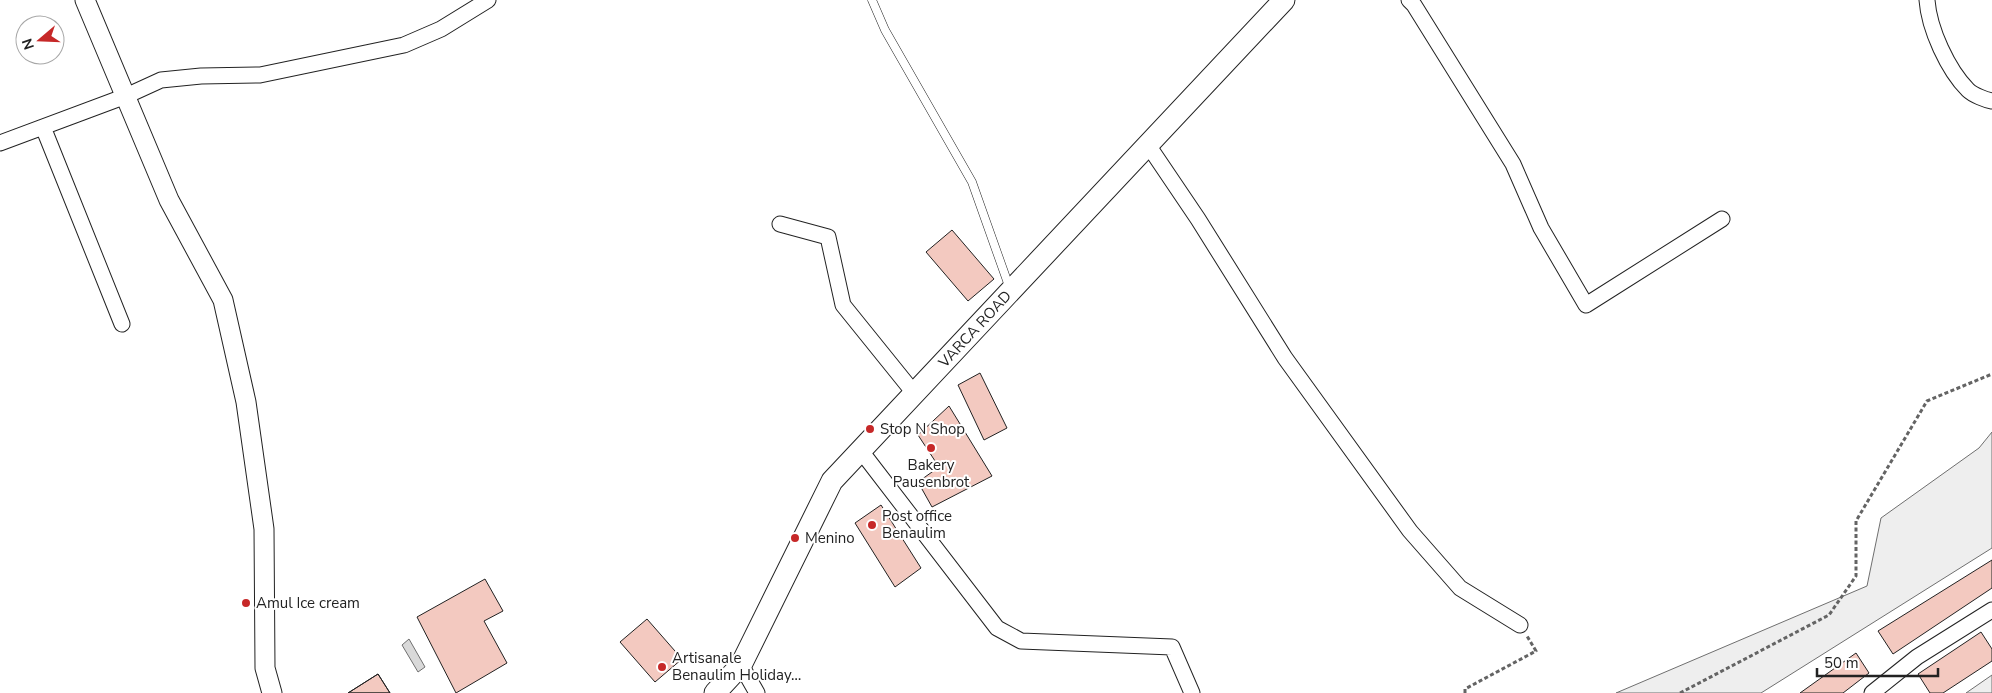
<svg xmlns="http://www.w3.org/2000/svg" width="1992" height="693" font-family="'Nunito Sans',sans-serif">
<rect width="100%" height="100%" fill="#fff"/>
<path fill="#eee" stroke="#6f6f6f" d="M1992,432V548L1761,693H1616L1867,586L1881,518L1979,448Z
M1992,675V693H1966Z"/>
<path fill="#d9d9d9" stroke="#6f6f6f" d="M409,639L425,667L418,672L402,645Z"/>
<path fill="#f3c9c0" stroke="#222" d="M952,230L994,279L968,301L926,252Z
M980,373L1007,428L984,440L958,385Z
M949,406L992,476L932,507L918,482L939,467L918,435Z
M881,505L921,568L895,587L855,523Z
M1992,560V588L1893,654L1878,631Z
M485,579L503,611L484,621L507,663L456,693L417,617Z
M647,619L682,659L655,682L620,642Z
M1981,632L1992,649V661L1943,693H1930L1918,674Z
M1856,653L1869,673L1843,693H1800Z
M378,674L390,693H348Z
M378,674L390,693H348Z"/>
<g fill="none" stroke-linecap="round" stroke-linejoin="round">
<defs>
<path id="service" d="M872,0L885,30L972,182L1010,289"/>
<path id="minor" d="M1409,0L1414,5L1513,164L1541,228L1586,305L1722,219
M1927,0C1929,29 1948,70 1968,90C1973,95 1986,100 1992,101
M43,127L122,324
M0,143L126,96L161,80L201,76L260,75L404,45L441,29L488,0
M1148,145L1198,219L1285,358L1410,531L1460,588L1520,625
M780,224L828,237L843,305L914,393
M861,451L997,628L1021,641L1172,647L1192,693
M741,665L757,693
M1872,693L1917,657L1992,610"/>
<path id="tertiary" d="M85,0L169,200L223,300L246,402L264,529L265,668L272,693"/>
<path id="secondary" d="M715,693L741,665L832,481L1284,0"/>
</defs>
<use href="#service" stroke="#222" stroke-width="9"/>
<use href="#minor" stroke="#222" stroke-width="17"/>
<use href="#tertiary" stroke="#222" stroke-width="21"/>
<use href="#secondary" stroke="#222" stroke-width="23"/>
<path stroke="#646464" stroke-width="3" stroke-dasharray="4 2.5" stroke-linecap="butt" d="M1465,693V689L1536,651L1527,636
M1680,693L1829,615L1856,576V521L1927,401L1992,374"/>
<use href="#service" stroke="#fff" stroke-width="8"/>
<use href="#minor" stroke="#fff" stroke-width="15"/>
<use href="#tertiary" stroke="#fff" stroke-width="19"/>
<use href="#secondary" stroke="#fff" stroke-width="21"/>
</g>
<g fill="#c62828" stroke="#fff" stroke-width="2">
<circle cx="870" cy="429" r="5"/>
<circle cx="931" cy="448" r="5"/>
<circle cx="872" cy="525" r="5"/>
<circle cx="795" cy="538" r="5"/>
<circle cx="246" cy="603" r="5"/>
<circle cx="662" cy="667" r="5"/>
</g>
<g text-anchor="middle" stroke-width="4" stroke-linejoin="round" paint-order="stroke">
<g font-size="15" fill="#222" stroke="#fff">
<text transform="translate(975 329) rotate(-47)" y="5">VARCA ROAD</text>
</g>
<g font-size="15" fill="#222" stroke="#fff" text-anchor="start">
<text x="880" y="434">Stop N Shop</text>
<text x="931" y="470" text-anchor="middle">Bakery<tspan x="931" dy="17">Pausenbrot</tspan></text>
<text x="882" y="521">Post office<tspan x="882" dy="17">Benaulim</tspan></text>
<text x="805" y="543">Menino</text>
<text x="256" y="608">Amul Ice cream</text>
<text x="672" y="663">Artisanale<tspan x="672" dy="17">Benaulim Holiday…</tspan></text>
</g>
</g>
<g transform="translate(40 40) rotate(251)"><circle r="24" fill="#ffffff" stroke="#a7a7a7"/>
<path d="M0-4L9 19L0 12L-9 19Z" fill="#c62828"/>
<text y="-8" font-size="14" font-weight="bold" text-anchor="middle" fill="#222222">N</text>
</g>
<path d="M1817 668v8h121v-8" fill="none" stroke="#222222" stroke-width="2.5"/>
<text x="1824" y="668" font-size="15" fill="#222222" stroke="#ffffff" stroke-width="4" paint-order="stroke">50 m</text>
</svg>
